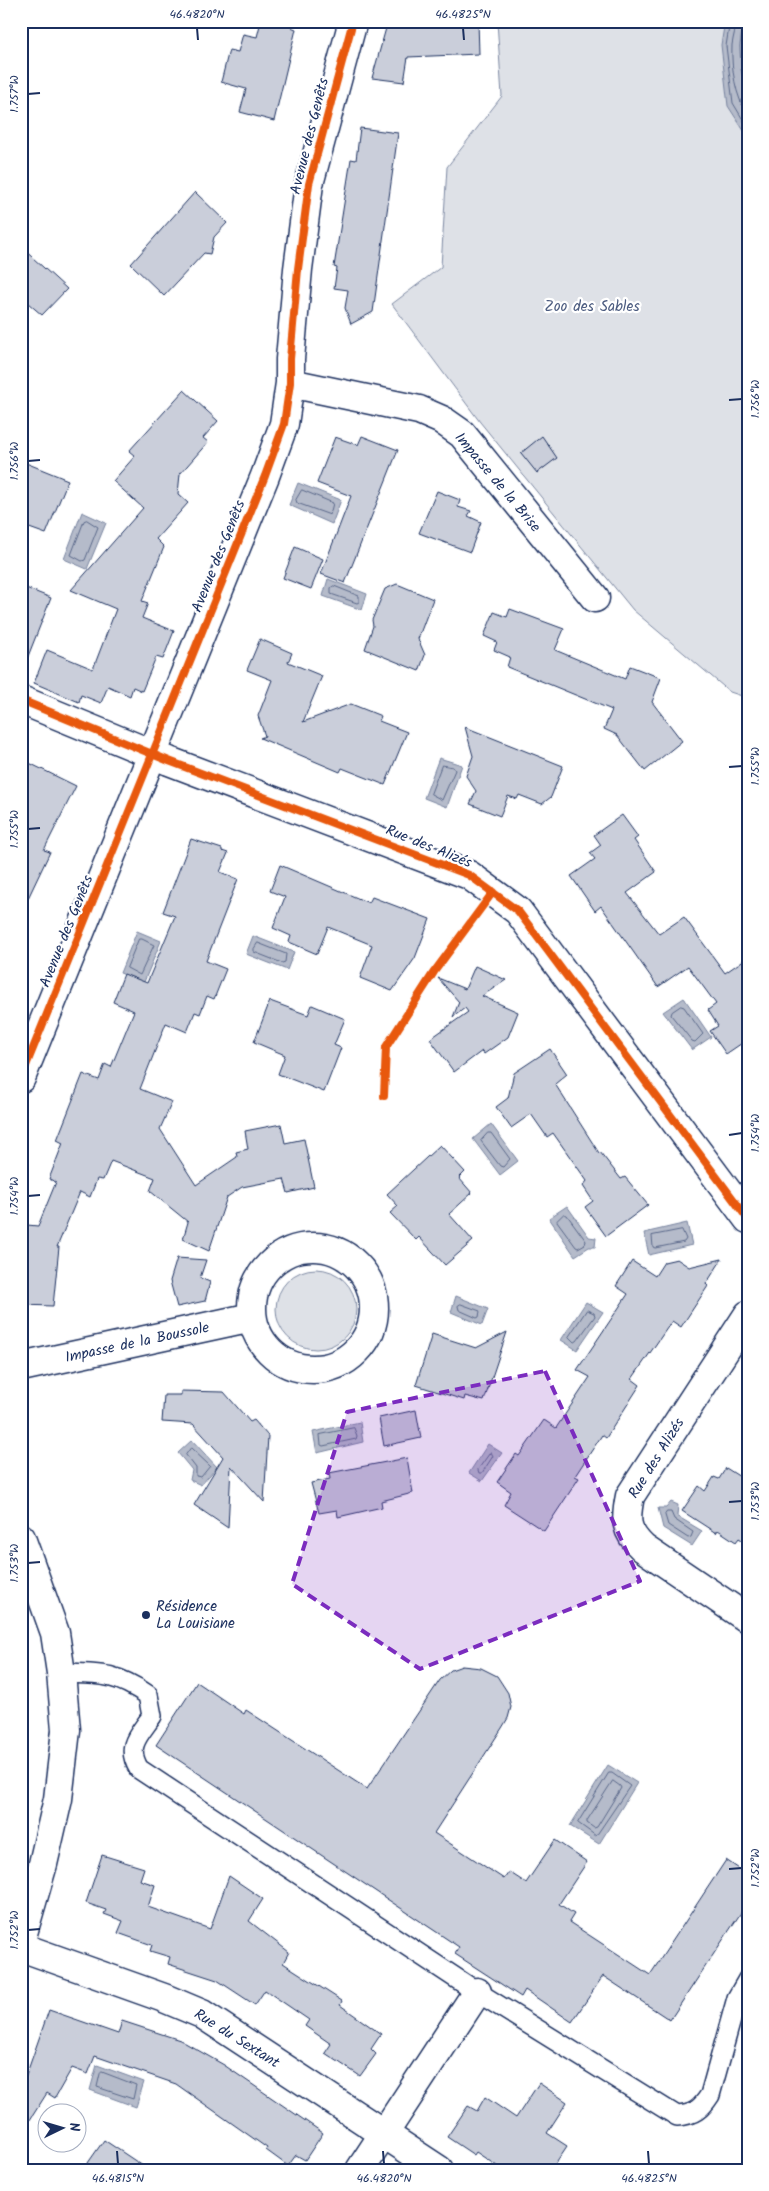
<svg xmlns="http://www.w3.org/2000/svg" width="769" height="2191" font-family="Kalam,sans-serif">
<rect width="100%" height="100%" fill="#fff"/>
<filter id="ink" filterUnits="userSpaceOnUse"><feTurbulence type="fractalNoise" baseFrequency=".02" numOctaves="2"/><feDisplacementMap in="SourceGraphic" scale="10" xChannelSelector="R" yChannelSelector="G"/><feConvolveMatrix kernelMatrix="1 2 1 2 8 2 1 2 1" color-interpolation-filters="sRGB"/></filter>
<g filter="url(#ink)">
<path fill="#dee1e7" stroke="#7c88a2" d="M497,21H748V698L730,692L633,610L480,422L392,304L441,267L447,167L502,96Z
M276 1309a40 40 0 1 1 80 0a40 40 0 1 1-80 0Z"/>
<path fill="#b5bbca" stroke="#77839f" d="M725,21H748V137L728,106L721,45Z
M298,483L341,500L332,524L289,505Z
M82,512L106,523L87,569L64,559Z
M328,579L367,594L362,610L323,596Z
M439,758L462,765L447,807L424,798Z
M137,931L161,941L144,982L120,973Z
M253,936L294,952L287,970L246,954Z
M684,998L711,1037L692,1050L663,1012Z
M491,1124L518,1161L500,1175L473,1139Z
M567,1206L589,1237L596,1238L595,1247H589L575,1256L549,1218Z
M687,1223L692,1245L649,1255L644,1233Z
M456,1296L488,1309L482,1325L451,1312Z
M586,1302L603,1312L577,1350L561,1340Z
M360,1422L363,1442L317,1453L313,1432Z
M192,1440L217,1467L201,1485L190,1480L192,1470L178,1453Z
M488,1444L502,1453L482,1481L469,1473Z
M671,1502L678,1505L677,1516L702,1531L692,1546L663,1528L658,1508H666Z
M608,1765L637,1783L599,1844L570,1826Z
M97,2065L144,2082L136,2107L90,2090Z"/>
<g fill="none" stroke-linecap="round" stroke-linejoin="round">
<path stroke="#596789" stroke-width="1" d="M730,21L726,46L733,103L748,128
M736,21C736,29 733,37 732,45C731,68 735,96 748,116
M743,21L740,46L741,69L748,102
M302,490L333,503L330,515L297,503L296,500Z
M87,520L98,527L85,560L82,561L71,555L84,521Z
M334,586L359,596V602L357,603L331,594V588Z
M442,765L453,767L455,770L442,800L431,794Z
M139,939H142L154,945L140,975L127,968Z
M258,943L286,954L285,962L282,963L254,952V949Z
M681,1006L684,1007L703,1034L695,1042L692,1041L671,1015L672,1012Z
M488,1133H491L510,1159L503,1167L500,1166L481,1141Z
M564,1214L567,1215L586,1241L585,1244L578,1248L576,1247L557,1221Z
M682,1230L686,1239L684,1242L655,1248L653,1247L652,1236Z
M461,1304L480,1311L479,1317L477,1318L459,1310L458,1306Z
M587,1310L594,1313L595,1316L577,1341L574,1342L569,1337Z
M354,1428L357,1436L356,1439L323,1446L321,1445L320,1435Z
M191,1448L210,1466L201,1477L196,1476V1468L186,1455Z
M491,1452L493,1456L482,1473H479L478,1470Z
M667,1512H671L674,1519L693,1532L691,1537L688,1538L668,1525L665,1515Z
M609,1773H612L630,1786L596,1836L578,1823Z
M613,1781L620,1786L621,1788L597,1827L594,1828L587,1823V1821Z
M102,2072L136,2085L133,2099L97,2087L100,2074Z"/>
</g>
<path fill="#caceda" stroke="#1b2f5e" d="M261,21H293L291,27L296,29L274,121L240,112L246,89L221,82L229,50L238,52L243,34L257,37Z
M388,21H478L479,54L408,57L404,82L372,78Z
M360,128L398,133L373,312L351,324L345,308L348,290L334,288L337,268L334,267L351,159L356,160Z
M195,192L227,223L214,237L210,254L204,253L164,296L131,264Z
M21,247L67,289L42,315L21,297Z
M184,390L218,421L203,438L208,442L180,474L178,494L188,503L156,539L164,547L142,601L148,603L142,618L174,631L163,659L156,657L142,691L133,687L130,696L108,686L101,703L81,695L79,702L34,683L47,650L93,669L116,609L71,590L143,508L113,481L135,456L129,451Z
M362,436L398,450L345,583L321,574L351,496L317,483L335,437L358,445Z
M542,436L557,458L537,473L521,453Z
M21,461L68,480L46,534L21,525Z
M437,491L460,500L458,507L471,511L468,516L481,522L470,552L419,533Z
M295,547L323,559L311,589L283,578Z
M397,584L433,599L418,639L425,655L419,671L365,649L373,626L372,620L385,589Z
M21,586L51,598L23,669H21Z
M510,609L564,629L555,650L625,679L630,666L661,678L652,702L682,741L645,771L617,735L604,729L612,710L507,667L510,657L494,650L497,642L484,636L494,612L507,617Z
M260,639L292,653L288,662L322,676L303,722L351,704L381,716L379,721L407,732L385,785L342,768L340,772L260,738L265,736L258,716L272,680L247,670Z
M465,727L563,766L551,797L542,804L519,795L517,799L508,796L500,816L470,804L476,791L466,776L473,756Z
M21,759L76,786L44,850L50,852L21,913Z
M622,815L638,837L634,840L656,872L627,893L659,934L684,917L725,973L748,957V1039L726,1054L710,1031L718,1026L708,1010L716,1004L688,966L658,987L601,906L595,911L571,876L595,859L590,853L601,845L594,835Z
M191,839L222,849V851L228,853L220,872L238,879L206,961L226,969L214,999L207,996L200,1014L195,1012L187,1032L166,1023L140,1089L172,1102L160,1129L196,1185L237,1157L236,1152L248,1149L245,1131L281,1124L285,1143L304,1139L314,1187L288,1193L284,1179L242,1187L227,1197L209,1251L183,1239L188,1222L150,1191L155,1178L111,1161L103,1180L97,1179L90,1197L80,1192L57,1247H59L53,1306L21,1305V1280L27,1225L38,1226L56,1182L49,1179L63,1143L57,1140L83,1074L99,1080L105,1064L111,1067L134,1011L113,1002L124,974L147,983L175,916L163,912Z
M280,865L369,903L372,897L430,919L415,958L392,991L360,978L372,945L328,927L317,954L289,942L291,936L273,928L285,897L270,891Z
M475,966L506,980L482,996L518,1012L508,1037L484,1054L482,1051L454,1072L430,1039L468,1012L465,1008L453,1017L459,1002L438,978L465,989Z
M270,1001L308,1015L312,1005L345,1019L334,1045L341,1048L324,1092L278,1074L285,1055L254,1042Z
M550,1049L567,1074L555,1084L599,1153L600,1152L621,1179L625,1177L648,1205L606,1236L585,1207L593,1201L583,1186L587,1181L553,1133L547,1137L531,1114L511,1128L496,1107L508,1098L514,1073Z
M440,1145L465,1172L459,1178L472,1193L449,1214L473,1241L445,1265L419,1237L416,1240L390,1213L398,1206L387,1194Z
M177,1258L206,1260L200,1278L210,1282L205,1301L177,1307L170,1281Z
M677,1259L689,1267L722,1259L706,1284L708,1286L681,1327L672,1321L632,1379L640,1385L606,1438L602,1435L575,1476L579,1478L544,1531L504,1505L511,1492L497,1482L516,1454L519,1456L544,1420L556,1428L590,1377L577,1370L628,1294L616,1286L632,1261L655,1276L664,1262Z
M507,1332L484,1401L465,1396L464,1400L416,1385L432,1334L476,1348Z
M181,1391L224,1392L250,1422L254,1420L268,1436L264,1502L231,1466L228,1528L194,1505L223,1457L193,1424L162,1422L164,1395H181Z
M416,1410L421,1438L384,1446L379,1418Z
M407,1458L413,1493L381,1501L382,1507L338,1517L337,1510L319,1513L311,1483L330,1479L329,1473Z
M726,1468L748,1482V1544L739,1538L736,1542L718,1530L716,1533L682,1511L699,1486L705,1491L714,1477L719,1479Z
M462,1666L481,1668L497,1676L508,1693L511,1707L508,1718L502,1728L434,1833L504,1879L509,1872L526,1883L555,1840L587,1862L559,1904L574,1914L569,1922L650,1975L726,1860L748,1875V1902L670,2020L603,1976L572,2022L525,1990L521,1997L455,1954L459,1947L156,1745L197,1682L244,1714L246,1710L367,1789L440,1680L451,1670Z
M102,1855L144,1868L140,1880L155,1885L148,1907L210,1929L229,1876L263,1899L249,1921L289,1952L283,1963L342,2001L340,2005L381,2034L371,2049L376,2054L360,2076L325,2053L331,2044L305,2026L309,2020L265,1990L255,2005L217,1980L168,1964L170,1957L150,1951L152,1945L118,1933L123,1921L104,1914L106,1910L86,1903Z
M49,2010L118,2034L122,2021L180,2040L224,2065L323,2133L305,2160L296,2155L288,2166L266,2150L267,2148L176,2084L95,2056L88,2074L72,2068L55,2098L47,2093L21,2134V2090Z
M539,2083L567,2102L547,2133L567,2146L551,2170H503L476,2152L474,2155L447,2137L468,2106L477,2111L485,2097L516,2118Z
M104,2140L149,2170H83Z"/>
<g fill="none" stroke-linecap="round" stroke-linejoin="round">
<defs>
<path id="service" d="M61,1673C100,1674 114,1672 148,1695L152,1716C139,1735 125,1746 139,1769L477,1992L677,2116C694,2115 701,2109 710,2095L737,1998L748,1979"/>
<path id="minor" d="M290,383L419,410L442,420L462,434L595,598
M21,700L169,761L469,875L518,911L748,1219
M21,1078L265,476L284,424L290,383V359L298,269L309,184L353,21
M252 1308a61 61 0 1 1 122 0a61 61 0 1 1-122 0Z
M748,1315L630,1496C625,1520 625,1531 643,1548L748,1619
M21,1367L252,1317
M21,1538L55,1633L61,1673L66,1730L58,1799L43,1864L21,1940
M21,1947L164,1998L202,2014L439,2170
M360,2170L477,1992"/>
</defs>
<use href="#service" stroke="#1b2f5e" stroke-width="22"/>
<use href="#minor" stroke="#1b2f5e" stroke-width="31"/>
<use href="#service" stroke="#fff" stroke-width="19"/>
<use href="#minor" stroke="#fff" stroke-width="28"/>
<defs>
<path id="cycleway" d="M21,700L169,761L469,875L518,911L748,1219
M21,1078L265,476L284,424L290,383V359L298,269L309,184L353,21
M384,1096L386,1047L434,972L493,892"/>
</defs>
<use href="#cycleway" stroke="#fff" stroke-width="11"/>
<use href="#cycleway" stroke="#e8590c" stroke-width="8"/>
</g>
</g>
<path fill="#7b2cbf" fill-opacity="0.2" stroke="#7b2cbf" stroke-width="4" stroke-dasharray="10 6" stroke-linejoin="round" d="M545,1371L640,1581L420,1669L292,1584L347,1412Z"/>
<path fill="none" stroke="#1b2f5e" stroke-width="2" d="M197,28L198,40M463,28L464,40M28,94L40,93M729,400L742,399M28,461L40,460M729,767L742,766M28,829L40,828M729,1135L742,1133M28,1196L40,1195M729,1502L742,1501M28,1563L40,1562M729,1869L742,1868M28,1930L40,1929M117,2151L118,2164M383,2151L384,2164M648,2151L649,2164"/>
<circle fill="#1b2f5e" stroke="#fff" stroke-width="2" cx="146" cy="1615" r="5"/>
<g text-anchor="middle" stroke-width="4.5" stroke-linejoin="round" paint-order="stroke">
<g font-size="15" fill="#1b2f5e" stroke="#fff">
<text transform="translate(309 136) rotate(-76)" y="5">Avenue des Genêts</text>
<text transform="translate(498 482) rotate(50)" y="5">Impasse de la Brise</text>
<text transform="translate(218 556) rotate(-68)" y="5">Avenue des Genêts</text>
<text transform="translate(429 846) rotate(22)" y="5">Rue des Alizés</text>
<text transform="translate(66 931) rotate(-68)" y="5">Avenue des Genêts</text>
<text transform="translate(137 1342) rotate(-12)" y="5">Impasse de la Boussole</text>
<text transform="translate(656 1458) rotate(-58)" y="5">Rue des Alizés</text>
<text transform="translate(237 2038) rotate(32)" y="5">Rue du Sextant</text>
</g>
<g font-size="15" fill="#4c5c80" stroke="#fff">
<text x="592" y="311">Zoo des Sables</text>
</g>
<g font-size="15" fill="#1b2f5e" stroke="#fff" text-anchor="start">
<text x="156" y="1611">Résidence<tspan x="156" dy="17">La Louisiane</tspan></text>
</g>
</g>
<rect width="769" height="2191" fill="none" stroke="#fff" stroke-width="55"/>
<g transform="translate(62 2128) rotate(85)"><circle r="24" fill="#ffffff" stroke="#a4acbf"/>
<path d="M0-4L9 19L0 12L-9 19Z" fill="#1b2f5e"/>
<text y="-8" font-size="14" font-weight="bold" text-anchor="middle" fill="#1b2f5e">N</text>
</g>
<rect x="28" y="28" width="714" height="2136" fill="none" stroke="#1b2f5e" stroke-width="2"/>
<g font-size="12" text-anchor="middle" fill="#1b2f5e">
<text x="197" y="18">46.4820°N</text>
<text x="463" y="18">46.4825°N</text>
<text transform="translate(14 94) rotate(-90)" y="4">1.757°W</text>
<text transform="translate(755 399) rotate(-90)" y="4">1.756°W</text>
<text transform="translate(14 461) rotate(-90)" y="4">1.756°W</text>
<text transform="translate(755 766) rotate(-90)" y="4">1.755°W</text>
<text transform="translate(14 829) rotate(-90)" y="4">1.755°W</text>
<text transform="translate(755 1133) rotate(-90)" y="4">1.754°W</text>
<text transform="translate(14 1196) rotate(-90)" y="4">1.754°W</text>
<text transform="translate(755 1501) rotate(-90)" y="4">1.753°W</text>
<text transform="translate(14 1563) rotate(-90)" y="4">1.753°W</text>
<text transform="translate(755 1868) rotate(-90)" y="4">1.752°W</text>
<text transform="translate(14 1930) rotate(-90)" y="4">1.752°W</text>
<text x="118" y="2182">46.4815°N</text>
<text x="384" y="2182">46.4820°N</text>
<text x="649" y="2182">46.4825°N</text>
</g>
</svg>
